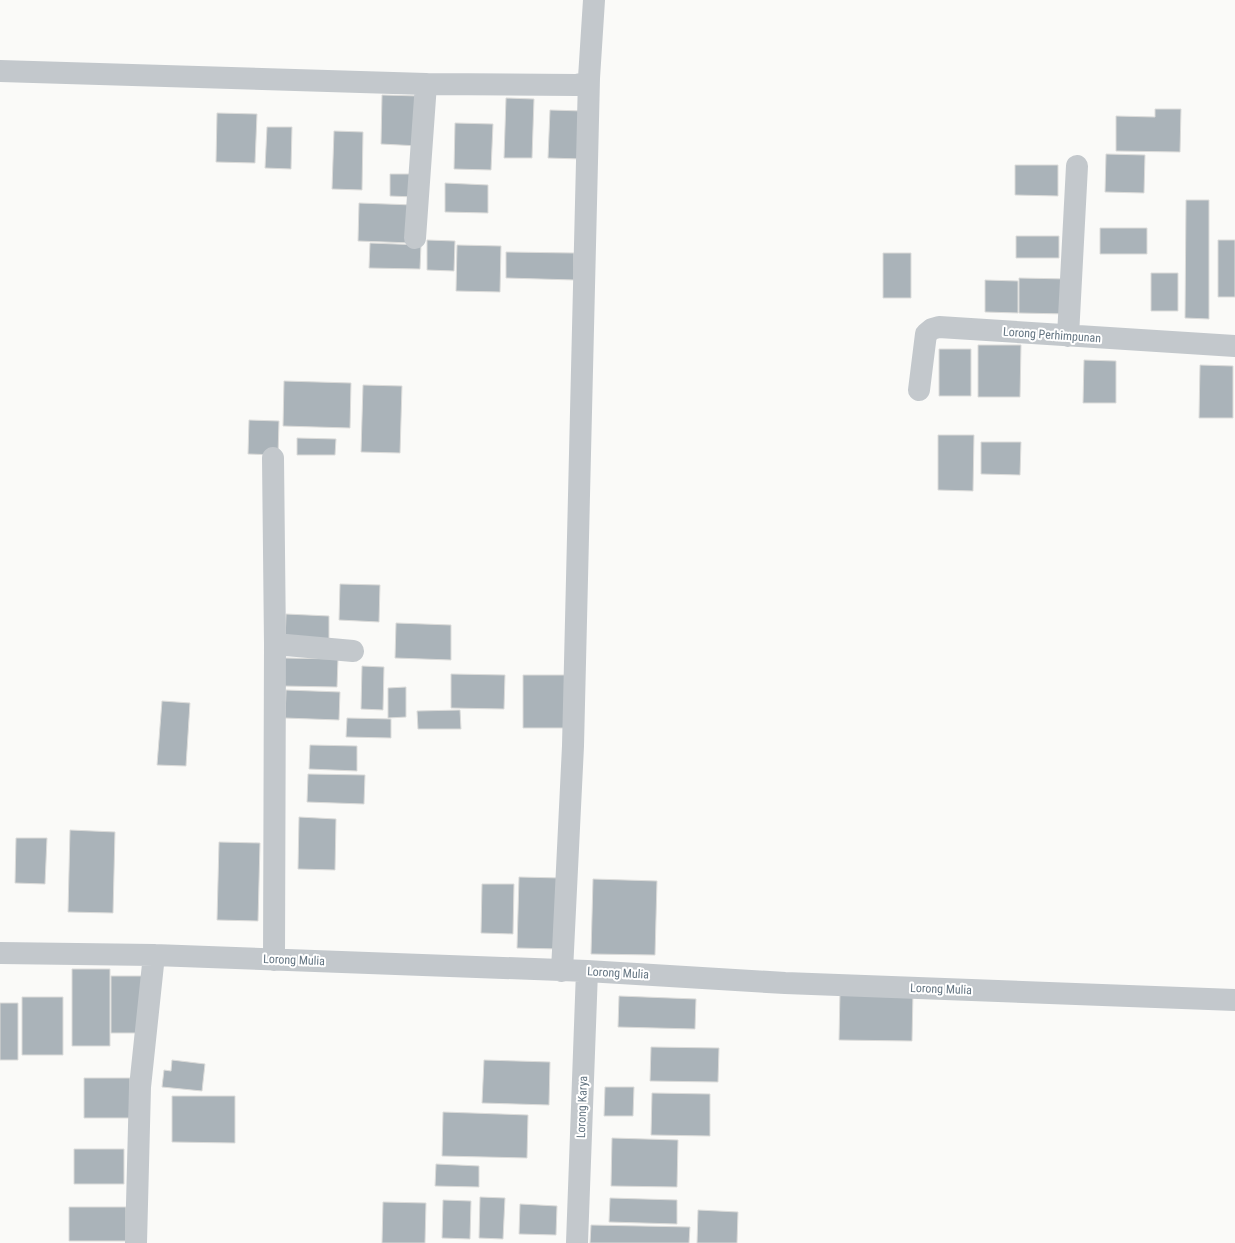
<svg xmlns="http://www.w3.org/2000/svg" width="1235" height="1243" font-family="'Roboto Condensed',sans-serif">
<rect width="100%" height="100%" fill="#fafaf8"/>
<path fill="#aab3b9" stroke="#dcdcda" d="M382,95L420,96L419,146L381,144Z
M506,98L534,99L532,158H504Z
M1155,109H1181L1180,152L1116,151V116L1155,117Z
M550,110L583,111L582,159L548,158Z
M217,113L257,114L255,163L216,162Z
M455,123L493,124L491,170L454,169Z
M267,127H292L291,169L265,168Z
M334,131L363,132L362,190L332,189Z
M1106,154L1145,155L1144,193L1105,192Z
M1015,165H1058V196L1015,195Z
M390,174H416L415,197L390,196Z
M445,183L488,185V213L445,212Z
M1186,200H1209V319L1185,318Z
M359,203L413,205L412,243L358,241Z
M1100,228H1147V254H1100Z
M1016,236H1059V258H1016Z
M427,240L455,241L454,271L427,270Z
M1218,240H1235V297H1218Z
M370,243L421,245L420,269L369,268Z
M457,245L501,246L500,292L456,291Z
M506,252L574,253V280L506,278Z
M883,253H911V298H883Z
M1151,273H1178V311H1151Z
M1019,278L1068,279V314L1019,313Z
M985,280L1018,281V313L985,312Z
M978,345H1021L1020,397H978Z
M939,349H971V396H939Z
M1084,360L1116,361V403H1083Z
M1200,365L1233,366V418H1199Z
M284,381L351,383L350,428L283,426Z
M363,385L402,386L400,453L361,452Z
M249,420L279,421L278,455L248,454Z
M938,435H974L973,491L938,490Z
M297,438L336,439L335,455H297Z
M981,442H1021L1020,475L981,474Z
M340,584L380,585L379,622L339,620Z
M286,614L329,616V643L285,642Z
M396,623L451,625V660L395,658Z
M284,658L338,659L337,687L283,686Z
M362,666L384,667L383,710L361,709Z
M451,674L505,675L504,709L451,708Z
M523,675H567V728H523Z
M406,687V717L388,718V688Z
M286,690L340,692L339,720L285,718Z
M162,701L190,703L186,766L157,765Z
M460,710L461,729H418L417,711Z
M347,718L391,719V738L346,737Z
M310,745L357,746V771L309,769Z
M308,774L365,775L364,804L307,802Z
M299,817L336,819L335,870L298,869Z
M70,830L115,832L113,913L68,912Z
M16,838H47L45,884L15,883Z
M219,842L260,843L258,921L217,920Z
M519,877L561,878L559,949L517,948Z
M593,879L657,881L655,955L591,954Z
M482,884H514L513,934L481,933Z
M72,969H110V1046H72Z
M111,976H143V1033H111Z
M840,991L913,993L912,1041L839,1040Z
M619,996L696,999L695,1029L618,1027Z
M22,997H63V1055H22Z
M0,1003H18V1060H0Z
M651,1047L719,1048L718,1082L650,1081Z
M172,1060L205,1064L202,1091L162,1087L164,1070L171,1071Z
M484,1060L550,1062L549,1105L482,1103Z
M84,1078H130V1118H84Z
M605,1087H634L633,1116H604Z
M652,1093L710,1094V1136L651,1135Z
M172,1096H235V1143L172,1142Z
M443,1112L528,1115L527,1158L442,1156Z
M612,1138L678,1140L677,1187L611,1186Z
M74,1149H124V1184H74Z
M436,1164L479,1166V1187L435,1186Z
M480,1197L505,1198L503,1239L479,1238Z
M610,1198L677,1200V1224L609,1222Z
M443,1200L471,1201L470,1239L442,1238Z
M383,1202L426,1203L425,1243H382Z
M520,1204L557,1206L556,1235L519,1234Z
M69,1207H126V1241H69Z
M698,1210L738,1212L737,1243H697Z
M591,1225L690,1227L689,1243H590Z"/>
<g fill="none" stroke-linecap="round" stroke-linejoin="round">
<path stroke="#c3c8cc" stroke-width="22" d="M0,71L426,84L577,85L585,83L589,78
M415,238L426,84
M1068,336L1077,166
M919,390L926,334L932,329L939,327L1235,346
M273,458L275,644L274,960
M275,644L353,651
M0,953L154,955L587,971L785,983L1235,1000
M562,971L573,746L589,78L594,0
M136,1243L140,1087L154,955
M577,1243L587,971"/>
</g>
<g text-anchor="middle" stroke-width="4" stroke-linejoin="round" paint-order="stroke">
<g font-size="12" fill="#657683" stroke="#fff">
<text transform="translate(1052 335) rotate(4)" y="4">Lorong Perhimpunan</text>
<text transform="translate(294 960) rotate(2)" y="4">Lorong Mulia</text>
<text transform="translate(618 973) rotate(3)" y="4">Lorong Mulia</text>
<text transform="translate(941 989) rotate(2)" y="4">Lorong Mulia</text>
<text transform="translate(582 1107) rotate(-88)" y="4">Lorong Karya</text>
</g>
</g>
</svg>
